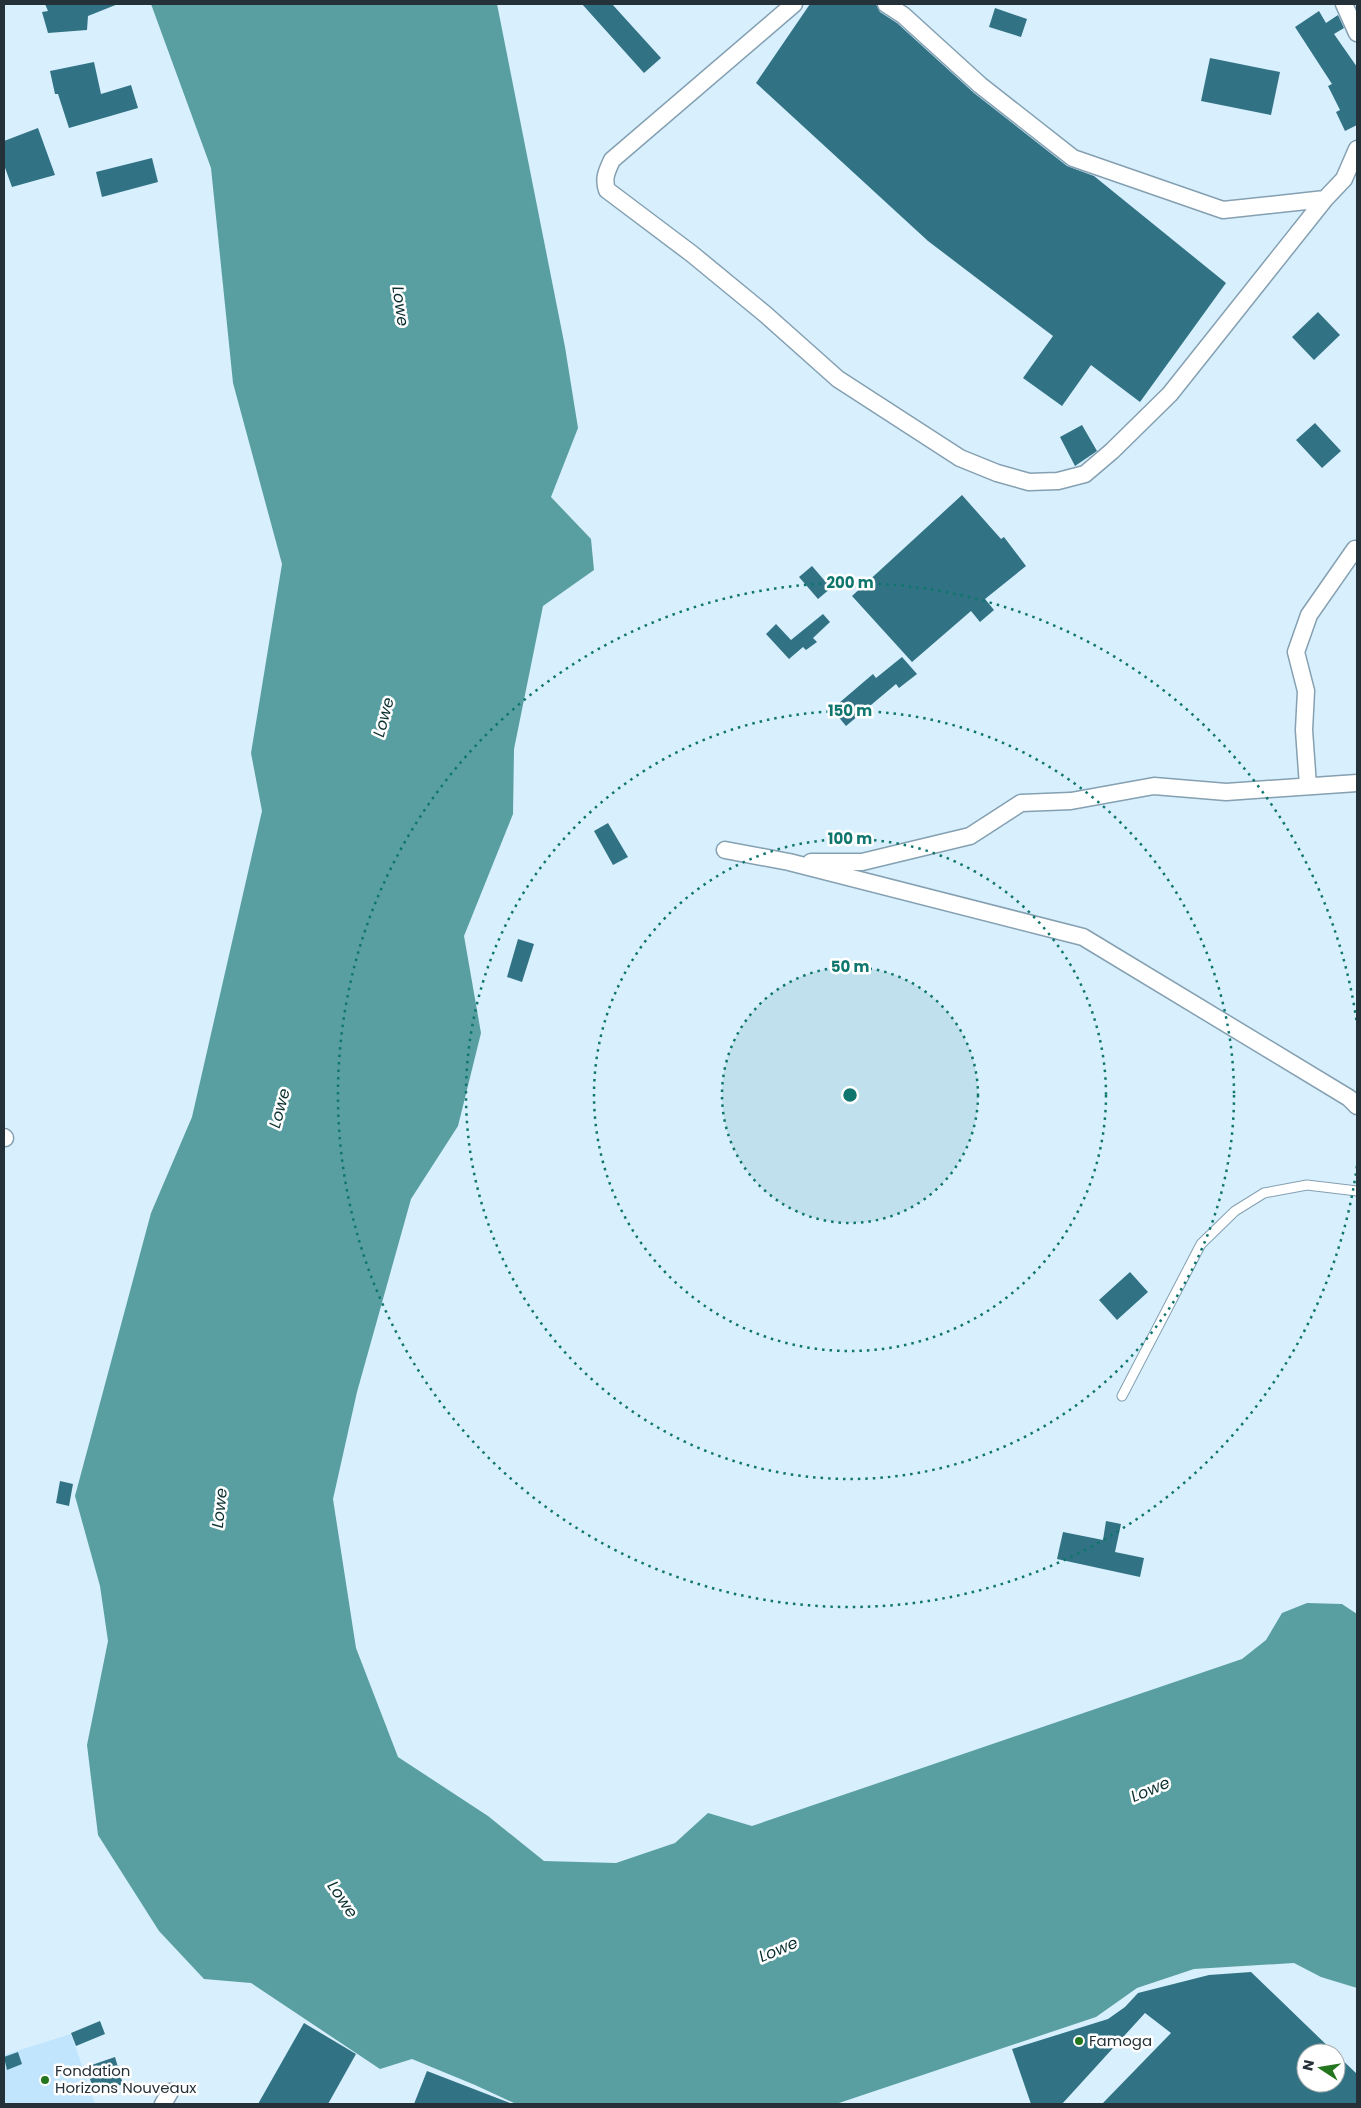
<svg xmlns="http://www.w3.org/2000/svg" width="1361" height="2108" font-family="Poppins,sans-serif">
<rect width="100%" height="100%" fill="#d8effe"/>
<path fill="#c0e5fd" d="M71,2034L95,2104H4V2055Z"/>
<path fill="#599fa1" d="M151,4H497L565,347L578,428L551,497L591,539L594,570L543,606L514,749L513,814L464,936L481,1033L458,1126L411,1199L357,1392L333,1499L356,1648L398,1757L488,1816L544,1861L616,1863L675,1843L708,1813L752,1826L1242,1659L1266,1640L1282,1613L1307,1603L1342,1604L1357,1614V1988L1321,1977L1294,1963L1194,1969L1137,1988L1096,2017L836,2104H516L475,2085L412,2059L380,2069L251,1983L204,1979L159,1931L98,1835L87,1745L108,1641L100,1586L75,1496L151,1213L192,1117L262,811L251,753L282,564L233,383L211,168Z"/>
<path fill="#317384" d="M45,4H118L88,16L87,30L48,33L42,12L48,11Z
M582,4H612L661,58L644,73Z
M810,4H876L880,12L897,23L974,93L1067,166L1094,176L1226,283L1140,402L1091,365L1062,406L1023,378L1053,336L928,241L756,83Z
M995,8L1027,19L1021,37L989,27Z
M1319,11L1326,23L1338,15L1344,28L1334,34L1357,67V125L1345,131L1336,112L1340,110L1328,86L1332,84L1295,27Z
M1210,58L1280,72L1271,115L1201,101Z
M94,62L101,94L131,85L138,108L69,128L58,94H55L50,71Z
M38,128L55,175L12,187L4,165V141Z
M152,158L158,182L102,197L96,172Z
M1318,312L1340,335L1314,360L1292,337Z
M1315,423L1341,451L1322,468L1296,440Z
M1082,425L1097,451L1075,466L1060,437Z
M962,495L1001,539L1004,537L1026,566L985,599L994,610L980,622L971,611L912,662L852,596Z
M812,566L831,588L818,599L799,577Z
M823,614L830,622L813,638L817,642L806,650L803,647L789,659L766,634L776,624L791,640Z
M902,657L917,674L899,688L896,684L846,726L832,709L873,674L876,678Z
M608,823L628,857L613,865L594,831Z
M518,939L534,944L522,982L507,977Z
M1130,1272L1148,1292L1117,1320L1099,1300Z
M60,1481L73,1484L69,1506L56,1503Z
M1106,1521L1121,1524L1115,1552L1144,1558L1140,1577L1057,1559L1063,1532L1103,1540Z
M1251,1972L1335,2053H1306V2083H1336V2054L1357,2074V2104H1102L1171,2033L1145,2013L1062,2104H1031L1012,2049L1108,2019L1125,2007L1138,1993L1209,1975Z
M100,2021L105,2034L76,2046L71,2033Z
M304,2023L356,2054L328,2104H258Z
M18,2052L22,2064L7,2070L4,2057Z
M115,2057L123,2084L103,2091L100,2082L92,2085L86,2067Z
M427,2071L510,2103V2104H414Z"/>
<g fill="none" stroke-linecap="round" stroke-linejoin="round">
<defs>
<path id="service" d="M1122,1396L1201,1244L1235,1211L1264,1193L1307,1185L1357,1191"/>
<path id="minor" d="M794,4L612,160C607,171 603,178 607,190L692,254L765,314L838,379L960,458L997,473L1029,482L1058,481L1085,474L1112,451L1170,394L1325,199L1344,179L1357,149
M886,4L903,15L980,85L1073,158L1223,210L1325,199
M1344,4L1357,33
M1308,786L1304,730L1306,691L1296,652L1309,615L1355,549
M725,850L789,862L1083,937L1349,1098L1357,1106
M811,862H862L970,836L1021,803L1071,801L1154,786L1226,792L1357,783
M4,1137L5,1138
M163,2104L170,2092"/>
</defs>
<use href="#service" stroke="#84a0b1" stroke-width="11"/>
<use href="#minor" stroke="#84a0b1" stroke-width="19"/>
<use href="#service" stroke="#fff" stroke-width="9"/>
<use href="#minor" stroke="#fff" stroke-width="16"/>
</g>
<circle cx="850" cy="1095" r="128" fill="#0f766e" fill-opacity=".12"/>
<g fill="none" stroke="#0f766e" stroke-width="2.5" stroke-dasharray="2.5 5">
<circle cx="850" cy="1095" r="128"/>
<circle cx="850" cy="1095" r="256"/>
<circle cx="850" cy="1095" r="384"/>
<path d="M1357 1166A512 512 0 1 1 1357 1024"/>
</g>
<g fill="#23751e" stroke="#fff" stroke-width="2">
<circle cx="1079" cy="2041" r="5"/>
<circle cx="45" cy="2080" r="5"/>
</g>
<g text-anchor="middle" stroke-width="5" stroke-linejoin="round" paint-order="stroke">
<g font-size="15" fill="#253138" stroke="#fff" text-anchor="start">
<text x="1089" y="2046">Famoga</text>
<text x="55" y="2076">Fondation<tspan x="55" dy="17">Horizons Nouveaux</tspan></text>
</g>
<g font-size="16" font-style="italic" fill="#0a2f30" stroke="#fff">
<text transform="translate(401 306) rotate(82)" y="6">Lowe</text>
<text transform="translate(383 717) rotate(-75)" y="6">Lowe</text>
<text transform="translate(279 1108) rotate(-75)" y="6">Lowe</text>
<text transform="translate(219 1508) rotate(-84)" y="6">Lowe</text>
<text transform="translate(1150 1789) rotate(-23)" y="6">Lowe</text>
<text transform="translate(343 1899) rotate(56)" y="6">Lowe</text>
<text transform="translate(778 1949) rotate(-23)" y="6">Lowe</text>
</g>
</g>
<circle cx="850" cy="1095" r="8" fill="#0f766e" stroke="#fff" stroke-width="2.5"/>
<g font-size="15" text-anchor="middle" font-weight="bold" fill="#0f766e" stroke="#fff" stroke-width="5" stroke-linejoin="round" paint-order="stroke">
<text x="850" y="588">200 m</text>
<text x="850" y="716">150 m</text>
<text x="850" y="844">100 m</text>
<text x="850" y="972">50 m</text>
</g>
<rect width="1361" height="2108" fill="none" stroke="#253138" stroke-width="10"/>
<g transform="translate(1321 2068) rotate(282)"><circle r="24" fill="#ffffff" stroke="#a8adaf"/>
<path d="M0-4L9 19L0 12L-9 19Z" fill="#23751e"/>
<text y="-8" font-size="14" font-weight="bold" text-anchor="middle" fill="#253138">N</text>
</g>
</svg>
